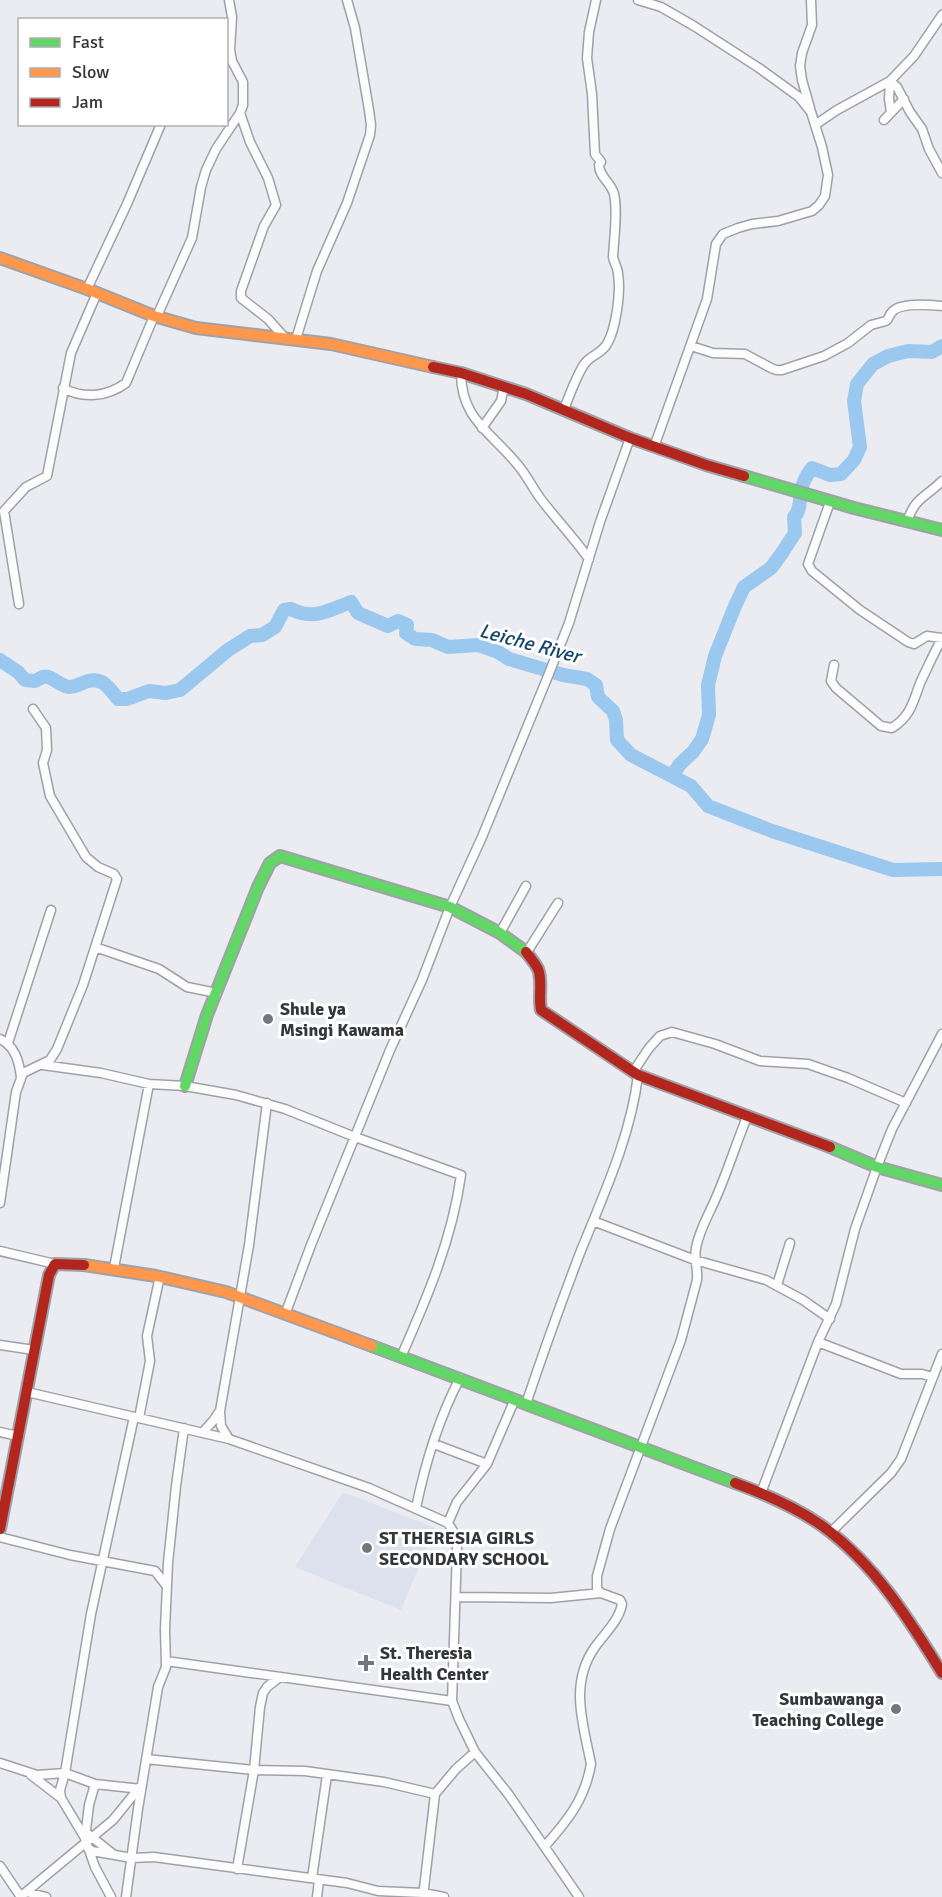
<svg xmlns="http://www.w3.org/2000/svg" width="942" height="1897" font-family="Signika,sans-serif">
<rect width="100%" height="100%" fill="#eaecf2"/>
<path fill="#dce1ed" d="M343,1492L435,1528L401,1610L295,1567Z"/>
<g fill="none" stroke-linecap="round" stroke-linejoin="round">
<path stroke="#9ac8ef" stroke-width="14" d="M0,660L18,672L25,680C27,680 33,681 34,681C40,680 41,675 48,677C55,679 61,686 69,687C77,687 81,683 88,681C103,677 109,688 118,699H127L149,691L166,693L180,690L228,650L250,636L262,635L275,627L284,610L291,609C314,621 329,610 351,602L358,613L388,626L398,621L407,625L406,633L415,639L432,640L448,647L478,645L498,652L509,659L563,675L587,679L596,685L598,697L613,711L616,720L617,740L631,755L691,786L708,806L772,831L893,870L942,869
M672,776L680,764L693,752L702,739L709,715L708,685L715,656L735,606L744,587L771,568L782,553L795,533L794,517C802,509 799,497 802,487C804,480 808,473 812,468L830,475L841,474L854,460L860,447L854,401L857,384L873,364L888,356L908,351L932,352L942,346"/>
<defs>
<path id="street" d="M638,0L661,7L694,26L759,68L799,97L811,112L822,147L828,175L825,196L819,205L812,211L778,221L752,224L738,228L723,234L716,244L707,299L654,447
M890,81L897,87L910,112L922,129L929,149L942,173
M890,81L889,99L891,112
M810,108L802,80L800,66L802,53L812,25L811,0
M240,113L250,142L268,178L276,205L264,226L241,291V298L268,319L285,338
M884,120L904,99
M815,125L837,110L890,81L914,56L942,15
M87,289L127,204L161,124
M157,316L192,238L201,187L206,170L216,149L240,113L243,105V82L232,61L230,50L232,17L229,0
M296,339L317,271L347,203L370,135L371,125L369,110L355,28L347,0
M691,346L713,353L745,354L771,368L776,370H782L824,356L848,343L871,325L886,321C889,319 889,315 892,312C900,302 930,305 942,306
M461,373C461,419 491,432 517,464C526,474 532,487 540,498C556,519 574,538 589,559
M63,388C83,399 107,397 126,383L154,316
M564,409C569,397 578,371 586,362C592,355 602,353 607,344C616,329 621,292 618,274C618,268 614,263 613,257C614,238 618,211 614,194C611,182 599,177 599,165L601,162L595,154L592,94L587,58L589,32L596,0
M482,428L501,401L504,387
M830,502L808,564L812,571L860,610L908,642L914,644L927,636L942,638
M907,522C915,497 925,498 942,481
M19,604L4,511L26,487L47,476L71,353L97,293
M834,665L831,681L836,688L881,726L892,728C912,715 913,701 921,681C928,667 934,652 942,639
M500,933L526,886
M95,947L159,969L187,987L217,993
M527,952L558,903
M0,1039C15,1046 19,1061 21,1077
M8,1043L51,910
M43,1065L101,1073L149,1084L185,1086L236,1095L285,1109L355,1137L461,1175C452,1240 427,1298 401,1357
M633,1072L649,1048L660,1036L672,1032L715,1044L760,1061L808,1064L848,1078L906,1103
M0,1203L16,1092L23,1073L50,1060L57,1049L83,985L117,879L114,874L98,867L86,857L50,796L43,763L47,750L46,728L33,709
M593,1221L695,1260L766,1280L803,1300L830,1319
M0,1251L55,1264
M114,1268L149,1084
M777,1285L790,1243
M286,1312L311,1245L390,1050L422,980L450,907L482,837L548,676L569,623L600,522L630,438
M818,1342L901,1374H922L933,1377
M0,1345L34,1350
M27,1392L229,1439L369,1488L448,1523L456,1536L457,1549L452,1701L459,1719L475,1752L509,1795L579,1897
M526,1404C543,1353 561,1303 580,1253C603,1196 631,1136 638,1075
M134,1417L91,1614L65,1773L60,1790L61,1798L85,1838L88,1848L92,1851L132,1858L154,1857L347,1883L378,1891L423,1893L444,1897
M139,1418L150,1361L147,1336L160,1276
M0,1432L18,1436
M203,1432L213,1421L219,1412
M229,1439L221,1426L220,1411L249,1245L267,1103
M434,1444L487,1464
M761,1493L818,1342L836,1304L855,1229L877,1167L892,1129L942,1034
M416,1508C425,1464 439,1418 460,1378
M448,1523L457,1502L487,1464L515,1399
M831,1532L891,1473L901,1459L942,1354
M0,1537L70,1555L155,1571L166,1585
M456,1597L551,1598L601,1593
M166,1661L452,1701
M146,1759L254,1770L305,1771L384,1782L435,1794
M0,1763L37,1775L65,1773L95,1784L141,1789
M31,1775L61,1798
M88,1834L113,1854
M85,1838L89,1805L95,1784
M545,1846C568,1820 585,1799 591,1764C583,1723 569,1684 595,1647C604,1634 619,1621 622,1604L620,1600L601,1593L597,1589V1576L610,1529L681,1340L697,1280C698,1269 694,1260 696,1248C699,1231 708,1216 715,1200C727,1173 736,1144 747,1117
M89,1850L95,1867L111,1897
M0,1866L21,1897
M237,1869L254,1770L260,1707L263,1693L267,1687L280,1677
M312,1878L327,1775
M27,1892L46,1897
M20,1897L113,1820L139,1788
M126,1897L138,1809L158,1687L166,1667L165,1629L168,1563L176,1486L184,1428
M317,1897L319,1880
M423,1897L435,1794L456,1769L475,1752"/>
<path id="fast" d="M744,476L854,508L942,530
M185,1086L207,1015L258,887L270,863L280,856L450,907L500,933L526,952
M830,1147L877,1167L942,1185
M372,1346L735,1483"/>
<path id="slow" d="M0,258L87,289L154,316L196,328L331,344L433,367
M84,1265L156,1276L226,1292L372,1346"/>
<path id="jam" d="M433,367L461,373L526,394L630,438L706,465L744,476
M526,952C530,957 535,963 538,969C543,981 538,997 541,1010L638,1075L830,1147
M735,1483C765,1494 795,1507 821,1525C874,1563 909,1619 942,1673
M0,1529L49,1275L55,1264L84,1265"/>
</defs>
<use href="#street" stroke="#9fa1a6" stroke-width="11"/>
<use href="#fast" stroke="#9fa1a6" stroke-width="14"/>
<use href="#slow" stroke="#9fa1a6" stroke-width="14"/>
<use href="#jam" stroke="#9fa1a6" stroke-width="14"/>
<use href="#street" stroke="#fcfcfd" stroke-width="8"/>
<use href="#fast" stroke="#63d668" stroke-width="10"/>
<use href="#slow" stroke="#ff974d" stroke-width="10"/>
<use href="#jam" stroke="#b3261e" stroke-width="10"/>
</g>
<g fill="#74767b" stroke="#fff" stroke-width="2">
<circle cx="268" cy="1019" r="6"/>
<circle cx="367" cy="1548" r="6"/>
<path d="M363 1654h6v6h6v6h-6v6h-6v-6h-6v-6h6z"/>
<circle cx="896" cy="1709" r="6"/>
</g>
<g text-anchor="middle" stroke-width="6" stroke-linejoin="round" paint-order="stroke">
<g font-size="18" font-weight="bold" fill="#34363b" stroke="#fff" text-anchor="start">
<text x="280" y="1015">Shule ya<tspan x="280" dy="21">Msingi Kawama</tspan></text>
<text x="379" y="1544">ST THERESIA GIRLS<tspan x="379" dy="21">SECONDARY SCHOOL</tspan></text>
<text x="380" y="1659">St. Theresia<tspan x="380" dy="21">Health Center</tspan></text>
<text x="884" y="1705" text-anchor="end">Sumbawanga<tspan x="884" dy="21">Teaching College</tspan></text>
</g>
<g font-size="20" font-style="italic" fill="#16476a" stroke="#fff">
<text transform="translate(530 643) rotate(15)" y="7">Leiche River</text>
</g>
</g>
<rect x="18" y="18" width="210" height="108" fill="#ffffff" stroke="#aeafb1" stroke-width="1.5"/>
<rect x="30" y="38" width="30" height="9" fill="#63d668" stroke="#aeafb1" stroke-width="1.5"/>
<text x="72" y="48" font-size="18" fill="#34363b">Fast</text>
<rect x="30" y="68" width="30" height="9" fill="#ff974d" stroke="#aeafb1" stroke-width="1.5"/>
<text x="72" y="78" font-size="18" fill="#34363b">Slow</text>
<rect x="30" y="98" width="30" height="9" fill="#b3261e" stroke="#aeafb1" stroke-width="1.5"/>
<text x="72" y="108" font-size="18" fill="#34363b">Jam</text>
</svg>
